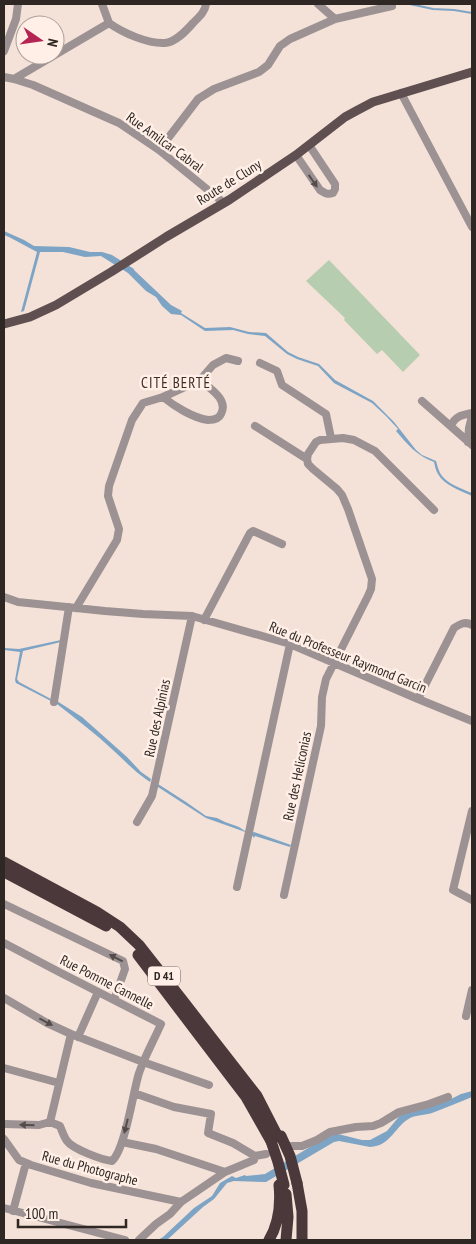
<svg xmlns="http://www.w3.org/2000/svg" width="476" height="1244" font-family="'PT Sans Narrow',sans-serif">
<rect width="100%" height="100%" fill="#f4e1d7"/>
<path fill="#b7cdaf" d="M329,260L420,355L403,372L382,350L377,354L344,320L345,318L306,281Z"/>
<path fill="#7da4c4" d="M4,231L24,240L34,246L69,247L90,252H102L112,255L134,269V270L171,305L182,311L181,313L205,328L230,327L249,332L266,333L288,352L298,357L319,364L335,380L373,401L394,422L416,450L422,455L436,461C437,464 438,469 440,473C445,483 462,489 472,493V496C461,491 444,485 438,474C436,471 435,466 434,462C416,455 408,445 396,431L398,429L386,416L372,403L334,383L318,366L297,359L287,354L265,336L248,334L233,330L205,331L181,315L171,314L162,306L156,297L146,291L128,273L101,256L85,257L63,252H40L24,311L21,312L37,252L9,237L4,235Z
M61,640V642L23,651L17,679L19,682L51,699V701L16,683L15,680L20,652L4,650V648L19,649Z
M57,701L82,717L127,757L141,772L151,779L150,782C136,773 126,762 114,751C96,734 76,719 57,704Z
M158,784L186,802L206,816L217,818L225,822L239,827L245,831L252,833L254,832L291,845L290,847L255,836L254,838L251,834L206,818L158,787Z
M472,1091V1097C459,1102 446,1108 432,1113C425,1115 416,1115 410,1118C395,1126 391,1146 370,1147L339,1141L334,1142L266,1182L234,1181L227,1183L214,1199L203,1207L167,1240H158L163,1237L194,1208L212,1196L220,1183L232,1176L236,1178L245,1175L246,1176L265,1174L330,1135L338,1134L362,1140H370L387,1131L402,1113L449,1100L461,1094Z"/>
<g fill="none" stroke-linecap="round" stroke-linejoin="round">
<path stroke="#7da4c4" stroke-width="2" d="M410,4L433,9L454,10L472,13"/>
<path stroke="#9c9293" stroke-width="8" d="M102,4L109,23
M318,4L335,19
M109,23C123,33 148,44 165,43C176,42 186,31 193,23C199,17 205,12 206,4
M4,51L16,19L18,4
M4,77L14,79L33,85L119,123L159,150L224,203
M14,79L109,23
M401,93L472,227
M159,150L198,99L214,89L259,72L268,65L280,46L290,39L335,19L392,6
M296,155L320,190C325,193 327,195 333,193L335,189V184L309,145
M260,363L277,371L282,385L326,414L331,438
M163,397C174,406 193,418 208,420C214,420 219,419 221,414C229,399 209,388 200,380
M422,401L472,445
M255,426L307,459
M451,426C455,416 462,415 472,413
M468,442L469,428L472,416
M4,597L18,602L105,611L143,614L192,616L290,644L418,699L472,721
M76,608L117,540L119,529L108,496L109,486L132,420L143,403L163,397L200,380L213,365L226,358L238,361
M204,620L250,533L253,531L282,544
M418,699L454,628C460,624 465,621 472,625
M54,702L69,607
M472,811L453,890L472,900
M137,822L152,796L192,616
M237,887L290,644
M284,895L321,726L322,697L326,679L368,596L371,589L372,579L348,509L342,495L337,489L313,469L308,464L307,459L308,454L316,442L320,440L343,438L354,440L375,451L434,510
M4,904L123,961L125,969L114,1000
M4,943L61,973L161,1024C154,1040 145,1056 139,1073C133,1092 125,1150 112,1161C102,1160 73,1149 67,1141C64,1137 62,1131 60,1126L50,1122
M4,998L47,1023L71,1034L143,1062L209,1085
M466,1016L472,990
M78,1037L98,992
M4,1068L59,1083
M134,1093L174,1107L211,1114L208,1133L233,1143L255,1156
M50,1122L71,1034
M4,1124L39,1125L50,1122
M4,1139L19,1160L31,1165L91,1183L181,1202
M122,1142L156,1149L225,1172
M291,1146H302L317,1140L330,1132L356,1127L373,1126L381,1123L399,1112L429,1104L448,1097
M4,1208L125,1240
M13,1211L26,1163
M139,1240L156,1224L170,1214L181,1202L225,1172L254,1160L255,1156L266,1154"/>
<path stroke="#5f4f51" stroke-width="9" d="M4,324L30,317L56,305L111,272L166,237L229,200L296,155L345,117L356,111L373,102L472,72"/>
<path stroke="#4a383a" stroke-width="11" d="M4,862L97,912L120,927L139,945L183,1001L257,1096L278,1137
M4,872L106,926
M138,955L233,1080L246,1097L271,1141
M297,1183L302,1211V1240
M269,1240C279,1223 281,1205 279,1185
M286,1240L288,1217L286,1194"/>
<path stroke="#4a383a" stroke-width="11" d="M281,1136L290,1156L297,1183
M271,1141L278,1162L284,1185"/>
</g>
<defs><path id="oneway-solid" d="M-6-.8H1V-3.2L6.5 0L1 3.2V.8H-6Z" transform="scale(1.25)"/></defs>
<g fill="#544c4a">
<use href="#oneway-solid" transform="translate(313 181) rotate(55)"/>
<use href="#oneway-solid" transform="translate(116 958) rotate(-153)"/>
<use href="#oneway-solid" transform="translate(46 1022) rotate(28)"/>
<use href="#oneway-solid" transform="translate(27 1125) rotate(-179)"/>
<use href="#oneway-solid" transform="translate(126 1126) rotate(104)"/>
</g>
<g text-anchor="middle" stroke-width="5" stroke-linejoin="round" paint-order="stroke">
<rect fill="#ffefe7" stroke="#6d635e" stroke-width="1" x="148" y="966.5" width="32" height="19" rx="4"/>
<g font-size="12" font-weight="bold" fill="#2e2723">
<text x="164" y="980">D 41</text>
</g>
<g font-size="14" fill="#2e2723" stroke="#ffefe7">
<text transform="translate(165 142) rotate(36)" y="5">Rue Amilcar Cabral</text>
<text transform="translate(229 182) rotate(-32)" y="5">Route de Cluny</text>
<text transform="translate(348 657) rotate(22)" y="5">Rue du Professeur Raymond Garcin</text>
<text transform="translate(157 718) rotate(-78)" y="5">Rue des Alpinias</text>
<text transform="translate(297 776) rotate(-78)" y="5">Rue des Heliconias</text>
<text transform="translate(107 982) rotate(27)" y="5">Rue Pomme Cannelle</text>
<text transform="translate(90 1168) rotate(15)" y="5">Rue du Photographe</text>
</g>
<g font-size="15" letter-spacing="1" fill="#3c2d25" stroke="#ffefe7">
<text x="176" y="388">CITÉ BERTÉ</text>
</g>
</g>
<rect width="476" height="1244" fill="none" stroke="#2e2723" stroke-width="10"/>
<g transform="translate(40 40) rotate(103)"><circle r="24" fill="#ffefe7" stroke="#ab9f99"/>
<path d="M0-4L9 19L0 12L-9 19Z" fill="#b42554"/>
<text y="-8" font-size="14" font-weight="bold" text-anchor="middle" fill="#2e2723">N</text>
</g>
<path d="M18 1219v8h108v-8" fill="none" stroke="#2e2723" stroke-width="2.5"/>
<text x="25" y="1219" font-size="15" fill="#2e2723" stroke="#ffefe7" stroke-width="4" paint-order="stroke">100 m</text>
</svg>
